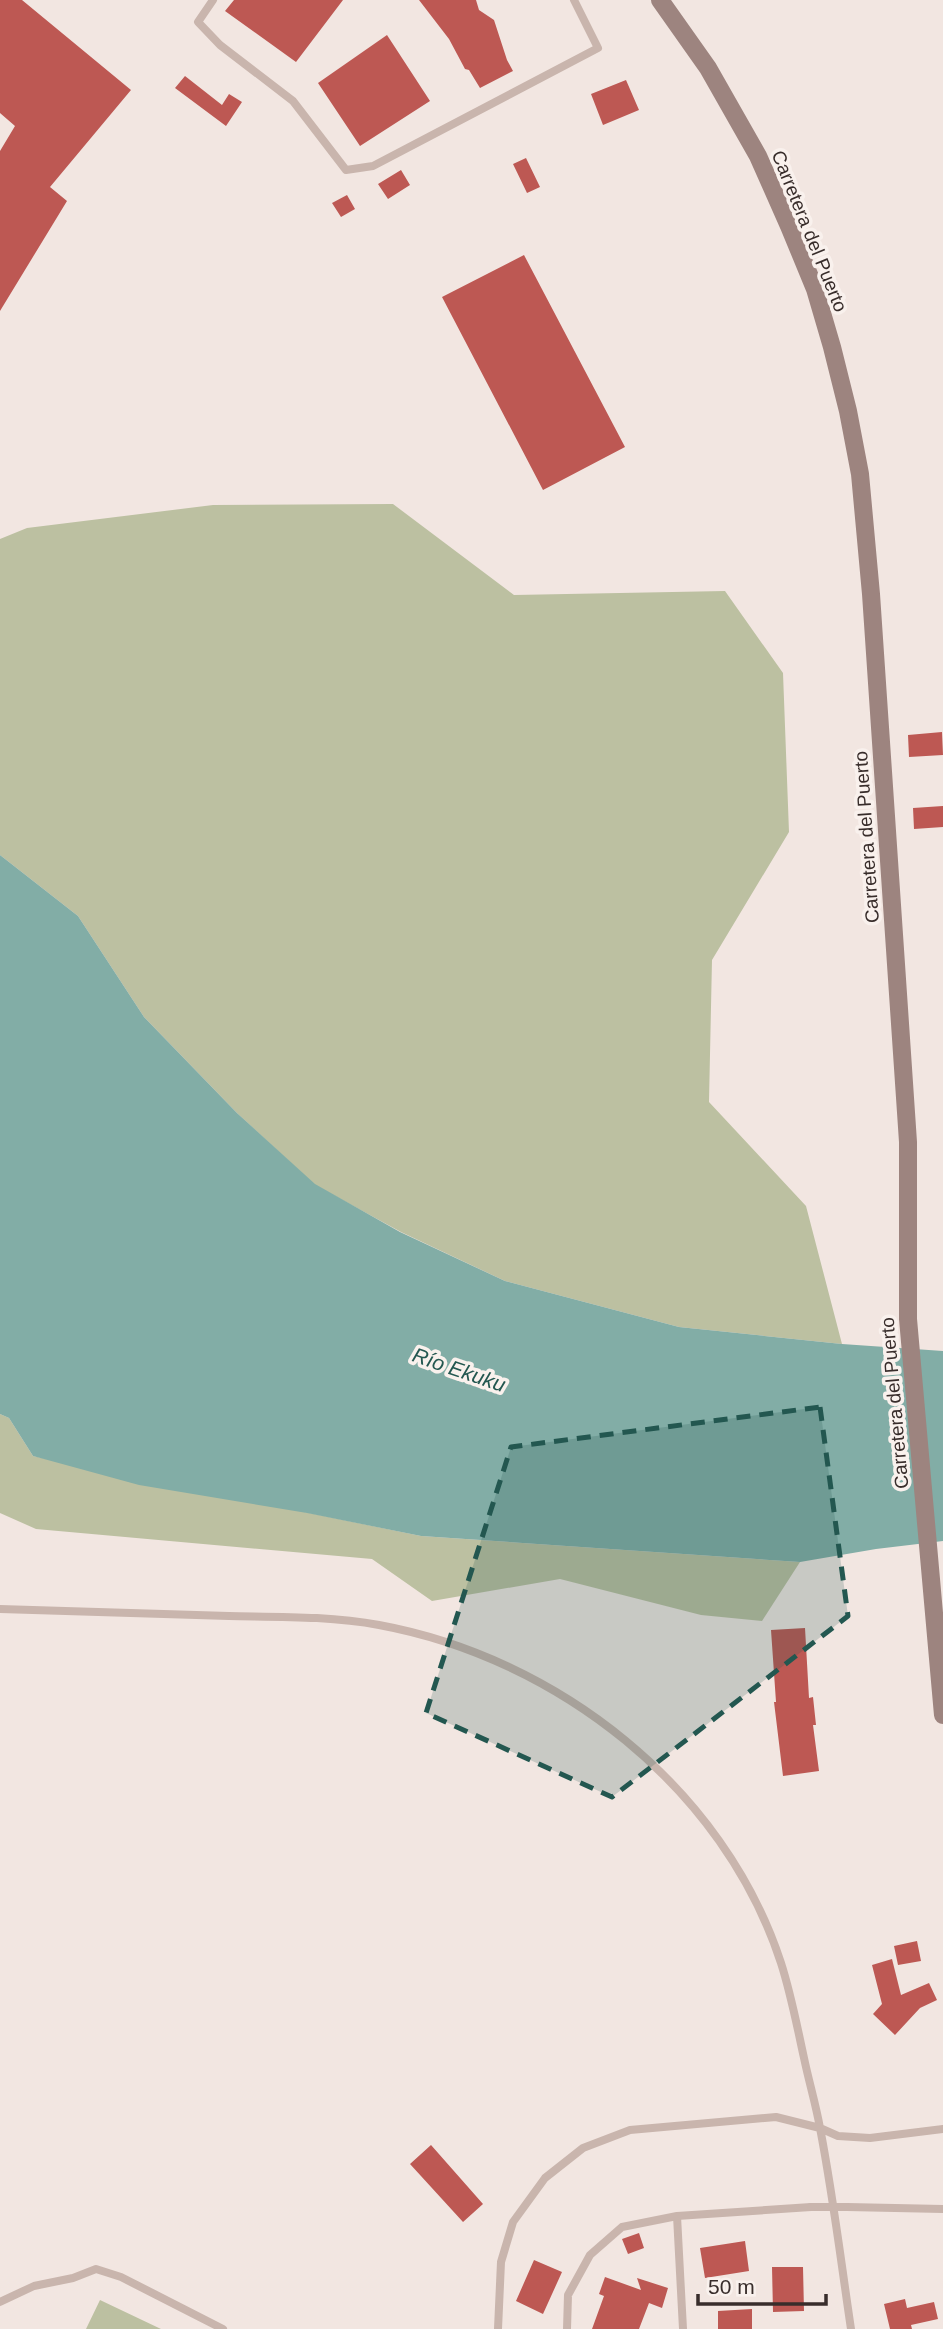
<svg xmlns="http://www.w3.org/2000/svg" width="943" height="2329" font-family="Helvetica,sans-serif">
<rect width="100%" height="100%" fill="#f2e6e1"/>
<path fill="#bcc0a1" d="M393,504L514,595L725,591L783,673L789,832L712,960L709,1102L806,1206L842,1344L679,1327L505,1281L401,1232L315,1185L237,1113L144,1017L78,916L0,855V539L27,528L213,505Z
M0,1414L9,1418L33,1456L421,1536L800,1562L762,1621L701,1615L560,1579L432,1601L372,1559L36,1529L0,1513Z
M100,2300L161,2329H86Z"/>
<path fill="#82ada6" d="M0,855L78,916L144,1017L237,1113L315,1184L400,1232L505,1281L679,1327L842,1344L943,1351V1541L876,1549L800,1562L421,1536L307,1513L139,1485L33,1456L9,1418L0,1414Z"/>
<path fill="#bd5853" d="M0,0H22L131,90L50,187L67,201L0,311V151L15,126L0,113Z
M234,0H343L296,62L225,11Z
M419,0H476L479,10L494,20L507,60L513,71L480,88L469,70L465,69L449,39Z
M387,35L430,101L360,146L318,83Z
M185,76L222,105L229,94L242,102L226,126L175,88Z
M626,80L639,110L603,125L591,94Z
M526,158L540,187L527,193L513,164Z
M401,170L410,185L388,199L378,184Z
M347,195L355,209L341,217L332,203Z
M524,255L625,447L543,490L442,297Z
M942,732L943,755L909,757L908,735Z
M943,806V827L914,829L913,808Z
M805,1628L809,1698L813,1697L816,1725H813L819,1771L783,1776L774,1702H776L771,1630Z
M917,1941L921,1961L898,1965L894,1946Z
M892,1959L901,1995L929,1983L937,2000L920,2008L895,2035L873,2014L882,2004L872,1965Z
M431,2145L483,2204L463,2222L410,2164Z
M639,2233L644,2248L628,2254L622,2239Z
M745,2241L749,2271L705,2278L700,2248Z
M534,2260L562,2272L543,2314L516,2301Z
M772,2267H803L804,2311L773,2312Z
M605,2277L641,2290L637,2278L668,2288L662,2308L649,2303L639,2329H592L604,2296L599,2294Z
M905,2299L907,2308L934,2302L938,2319L911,2325L912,2329H890L884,2304Z
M752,2309V2329H718V2311Z"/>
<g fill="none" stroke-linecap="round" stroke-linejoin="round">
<path stroke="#c9b5ad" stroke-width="8" d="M213,0L198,22L220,45L293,101L346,170L373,166L598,48L574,0
M0,1609C76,1611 153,1614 229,1616C279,1617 330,1616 379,1625C558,1658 724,1788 781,1963C791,1994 797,2026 804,2058C809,2082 816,2105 820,2128C833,2195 841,2262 851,2329
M847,2207L943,2209
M677,2216L683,2329
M0,2302L34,2286L73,2278L96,2269L121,2277L223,2329
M498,2329L501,2262L513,2222L545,2178L583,2148L630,2130L776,2117L820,2128L838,2136L870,2138L943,2129
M567,2329L568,2295L590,2255L622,2227L677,2216L811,2207"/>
<path stroke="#9d847f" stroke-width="18" d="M660,0L708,68L758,156L789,226L815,289L832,347L848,411L860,474L871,594L908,1142V1319L943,1715"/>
<path stroke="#c9b5ad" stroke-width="8" d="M811,2207H847"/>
</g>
<path fill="#235750" fill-opacity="0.2" stroke="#235750" stroke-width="5" stroke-dasharray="14 9" stroke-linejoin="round" d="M820,1407L848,1616L612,1797L426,1713L511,1447Z"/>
<g text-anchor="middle" stroke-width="7" stroke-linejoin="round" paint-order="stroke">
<g font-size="19" fill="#382d2b" stroke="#f9f1ed">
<text transform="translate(810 231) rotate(68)" y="7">Carretera del Puerto</text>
<text transform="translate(866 837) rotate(-94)" y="7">Carretera del Puerto</text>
<text transform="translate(894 1403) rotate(-95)" y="7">Carretera del Puerto</text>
</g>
<g font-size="21" font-style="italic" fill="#235750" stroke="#f9f1ed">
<text transform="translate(459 1370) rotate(19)" y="7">Río Ekuku</text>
</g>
</g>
<path d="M698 2294v10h128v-10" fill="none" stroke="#382d2b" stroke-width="3.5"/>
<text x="708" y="2294" font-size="21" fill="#382d2b" stroke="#f9f1ed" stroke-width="5" paint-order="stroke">50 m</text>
</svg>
